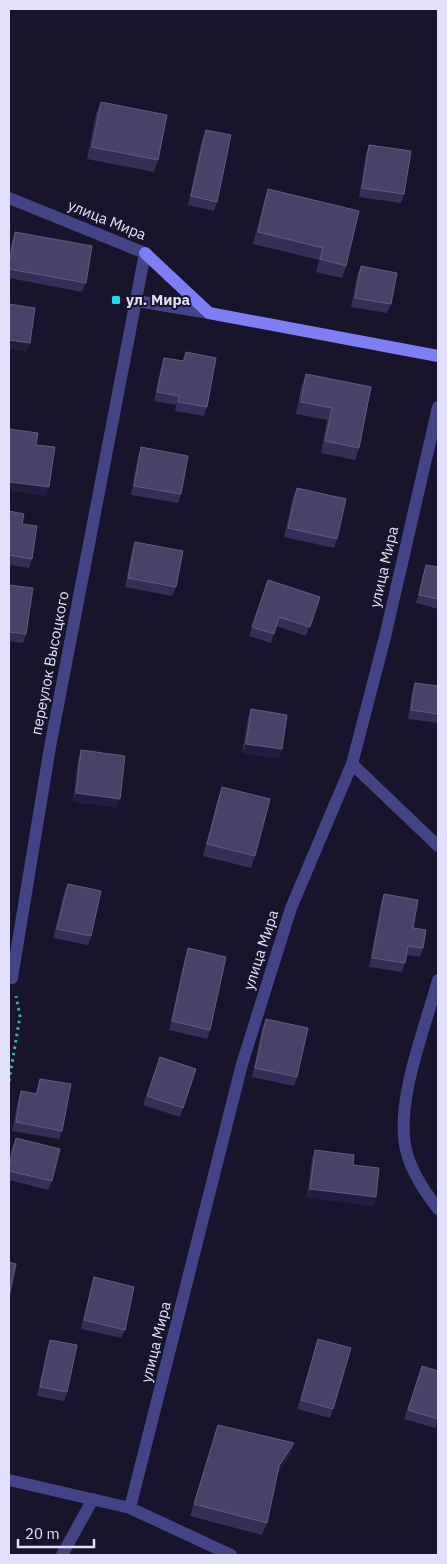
<svg xmlns="http://www.w3.org/2000/svg" width="447" height="1564" font-family="'IBM Plex Sans',sans-serif">
<rect width="100%" height="100%" fill="#17142b"/>
<g fill="none" stroke-linecap="round" stroke-linejoin="round">
<path stroke="#3bb5ac" stroke-width="3" stroke-dasharray="2.5 4" stroke-linecap="butt" d="M9,1081L20,1016L16,996"/>
<path stroke="#444386" stroke-width="12" d="M62,1555L93,1499"/>
<path stroke="#444386" stroke-width="12" d="M9,198L145,253L50,747L12,978
M137,301L209,313
M352,764L438,846
M438,980C425,1028 397,1097 405,1145C409,1169 424,1191 438,1209
M9,1480L130,1508L231,1555
M130,1508L242,1064L291,908L352,764L385,637L438,407"/>
<path stroke="#807ef5" stroke-width="12" d="M145,253L209,313L438,356"/>
</g>
<path fill="#362e57" d="M101,102L158,160L154,172L87,159L96,114Z
M206,130L217,202L214,211L188,205L202,139Z
M369,145L404,194L401,203L359,197L366,154Z
M268,189L346,266L342,278L316,272L319,260L253,244L264,201Z
M15,232L86,283L82,292L9,278V256L12,241Z
M361,266L391,304L387,313L351,307L357,275Z
M186,352L207,407L204,416L175,411L176,405L154,401L161,367L164,358L182,361Z
M306,374L371,387L359,448L355,460L321,453L327,420L296,414L301,386Z
M141,447L181,494L178,503L131,495L138,456Z
M297,488L337,539L334,548L284,537L293,497Z
M9,511L22,524L32,559L29,568L9,565Z
M135,542L176,587L172,596L125,587L132,551Z
M426,565L438,567V609L416,603L423,574Z
M268,580L320,597L306,636L276,626L271,643L249,636Z
M9,585L26,634L23,643L9,641Z
M415,683L438,686V723L408,719L412,692Z
M251,709L282,749L279,758L242,753L248,718Z
M81,750L117,807L73,802L78,759Z
M222,787L255,856L251,868L203,856L218,799Z
M68,884L91,936L88,945L53,938L64,893Z
M384,894L413,928L423,948L420,957L407,955L405,963L402,972L369,967L381,903Z
M188,948L210,1030L207,1039L169,1030L185,957Z
M266,1019L297,1077L294,1086L252,1077L262,1028Z
M160,1057L196,1069L180,1117L143,1105Z
M40,1079L62,1131L59,1139L12,1131L18,1100L21,1091L35,1094Z
M16,1138L52,1181L48,1190L9,1180V1162L12,1147Z
M315,1150L353,1165L376,1197L373,1206L307,1198L312,1159Z
M94,1277L125,1330L121,1338L81,1329L91,1286Z
M318,1339L333,1409L330,1418L297,1409Z
M50,1340L67,1392L64,1401L37,1396L47,1349Z
M422,1366L438,1420L435,1428L404,1419Z
M218,1425L294,1443L290,1455L278,1474L267,1523L262,1535L190,1516Z"/>
<path fill="#221c3e" d="M9,340L30,343L27,352L9,349Z
M9,482L49,487L46,496L9,491Z
M246,744L282,749L279,758L242,753Z
M76,793L120,799L117,807L73,802Z
M310,1189L376,1197L373,1206L307,1198Z
M294,1443L290,1455L275,1479L279,1466Z"/>
<path fill="#494168" stroke="#615a80" d="M101,102L167,115L158,160L92,147Z
M206,130L231,135L217,202L191,196Z
M369,145L411,151L404,194L362,188Z
M268,189L359,211L346,266L320,259L323,248L258,232Z
M15,232L92,246L86,283L9,269V265Z
M361,266L397,273L391,304L355,298Z
M9,304L35,308L30,343L9,340Z
M186,352L216,358L207,407L178,402L179,396L157,392L164,358L184,361Z
M306,374L371,387L359,448L325,441L332,408L301,402Z
M9,429L38,433L36,445L55,447L49,487L9,482Z
M141,447L188,456L181,494L134,486Z
M297,488L346,499L337,539L288,528Z
M9,511L24,514L22,524L37,526L32,559L9,555Z
M135,542L183,551L176,587L128,578Z
M426,565L438,567V599L419,595Z
M268,580L320,597L310,627L279,617L274,634L252,627Z
M9,585L33,588L26,634L9,632Z
M415,683L438,686V714L411,710Z
M251,709L287,715L282,749L246,744Z
M81,750L125,756L120,799L76,793Z
M222,787L270,799L255,856L207,844Z
M68,884L101,891L91,936L57,929Z
M384,894L418,900L413,928L426,930L423,948L408,946L405,963L372,958Z
M188,948L226,957L210,1030L172,1021Z
M266,1019L308,1028L297,1077L255,1068Z
M160,1057L196,1069L183,1108L147,1096Z
M40,1079L71,1084L62,1131L16,1122L21,1091L37,1094Z
M16,1138L60,1149L52,1181L9,1171V1167Z
M315,1150L354,1155L353,1165L379,1168L376,1197L310,1189Z
M9,1262L16,1264L9,1297Z
M94,1277L134,1287L125,1330L84,1320Z
M318,1339L351,1348L333,1409L301,1400Z
M50,1340L77,1345L67,1392L40,1387Z
M422,1366L438,1371V1419L408,1410Z
M218,1425L294,1443L279,1466L267,1523L194,1504Z"/>
<rect fill="#1bdbed" stroke="#17142b" stroke-width="2" x="111" y="295" width="10" height="10" rx="2.5"/>
<g text-anchor="middle" stroke-width="4" stroke-linejoin="round" paint-order="stroke">
<g font-size="15" fill="#e3e0fd" stroke="#17142b">
<text transform="translate(107 220) rotate(22)" y="5">улица Мира</text>
<text transform="translate(384 567) rotate(-77)" y="5">улица Мира</text>
<text transform="translate(50 663) rotate(-79)" y="5">переулок Высоцкого</text>
<text transform="translate(261 950) rotate(-72)" y="5">улица Мира</text>
<text transform="translate(156 1342) rotate(-76)" y="5">улица Мира</text>
</g>
<g font-size="15" font-weight="bold" fill="#e3e0fd" stroke="#17142b" text-anchor="start">
<text x="126" y="305">ул. Мира</text>
</g>
</g>
<rect width="447" height="1564" fill="none" stroke="#e3e0fd" stroke-width="20"/>
<path d="M18 1539v8h76v-8" fill="none" stroke="#e3e0fd" stroke-width="2.5"/>
<text x="25" y="1539" font-size="15" fill="#e3e0fd" stroke="#17142b" stroke-width="4" paint-order="stroke">20 m</text>
</svg>
